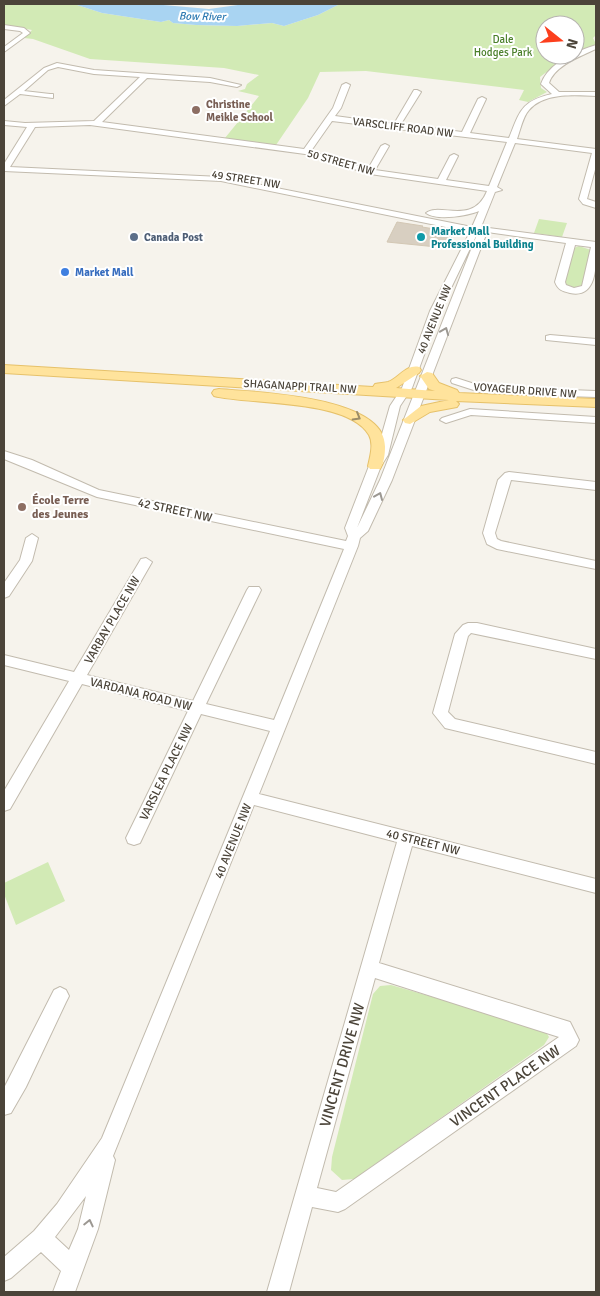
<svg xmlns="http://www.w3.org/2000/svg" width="600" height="1296" font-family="Signika,sans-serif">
<rect width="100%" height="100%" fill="#f6f3ec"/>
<path fill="#d2eab5" d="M4,4H74L102,13L161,22L169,20L173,23L196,25L237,26L272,23L284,26L318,15L340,4H596V35L593,38L596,44L575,54V25H545V55H574L557,64L540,77L541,88L547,92L528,102L519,100L524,90L366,71L320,72L308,98L276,145L225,138L259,96L238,91L245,89L247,84L259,75L224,68L90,59L33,39L24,38L32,30L4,25Z
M539,219L567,223L562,237L534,233Z
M579,246L591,250L583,285L572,288L564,283L574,248Z
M48,862L65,901L16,925L4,894V883Z
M391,985L544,1029L549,1037L544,1045L354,1179L342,1180L331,1170L332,1157L373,994L380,986Z"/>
<path fill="#a9d4f2" d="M74,4H152L209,9L245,4H340L318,15L284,26L272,23L237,26L196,25L173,23L169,20L161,22L102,13Z"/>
<path fill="#d8cfc1" stroke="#d3c7b4" d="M397,222L423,226L422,227L454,232L447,248L387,242Z"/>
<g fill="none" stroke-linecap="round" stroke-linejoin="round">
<defs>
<path id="minor" d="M4,25L24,28L30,33L4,52V47L23,33L20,31L4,29Z
M596,45V49C581,56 554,66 549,83L559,92H596V96C576,95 544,92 529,110C523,116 520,131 517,139L596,149V166L587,199L596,202V208L583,204L579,199L592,153L515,143L497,187L502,190L495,192L481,227L596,242C596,261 599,299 570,293C562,291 558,290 555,282L566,243L487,232L392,480L368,531L360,538L358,546L259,794L596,879V893L412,846L379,963L570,1022L579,1040L576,1046L345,1209L338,1212L312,1207L289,1292H267L397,842L254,805L113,1156L115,1160L98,1229L75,1292H53L61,1271L41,1252L11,1278L4,1281V1257L34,1231L57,1204L102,1138L270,731L201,714L140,843L134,845L128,843L126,838L188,711L82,684L10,809L4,811V791L69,681L4,665V655L74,672L141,559L146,558L152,562L87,675L193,701L247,590L249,587H259L261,590L206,704L274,720L344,549L97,497L4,459V451L32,460L99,490L346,541L348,536L345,528L369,466L376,455L390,406L402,388L430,311L470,232L221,181L4,171V164L27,127L4,125V121L25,123L94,121L140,77L94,74L58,67L48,70L24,91L50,94H53V98L20,94L4,106V100L44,68L57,63L94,70L210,78L241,85L237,87L210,82L147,78L102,122L304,149L333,108L342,85L346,83L350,85L341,108L335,116L394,124L414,90H417L421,92L401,124L462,132L478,99L482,97L486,99L470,133L509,138C520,111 521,101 552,94L541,84C548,63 577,51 596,45ZM332,121L507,142L489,186L446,180L458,156L454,154L450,156L438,179L375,170L389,146L385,144L381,146L368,169L311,151ZM90,125L305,154L370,174L487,191C473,226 440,202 426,213C437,221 467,216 479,211L472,227L221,177L10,167L35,127ZM478,232L380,480L357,528L381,466L388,455L400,406L412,388L440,311ZM575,245L591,247L582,286L574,288L566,285L565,282ZM375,978L559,1037L336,1192L317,1188ZM86,1196L78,1229L69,1250L55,1237Z
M550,335L596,339V345L546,340V336Z
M456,378L484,387L596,391V397L483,393L452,383L451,381L452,379Z
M470,409L596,417V423L471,415L446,423L440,420L442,418Z
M509,472L596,482V490L511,480L495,533L497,539L501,541L596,561V569L497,549L487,544L483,533L498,480L505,473Z
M32,534L38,538L32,561L9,596L4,598V583L20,560L26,538Z
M468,623H477L596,649V659L471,633L468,636L448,712L455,719L596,752V764L445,728L433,713L455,634L463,625Z
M60,987L66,990L69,996L66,1002L26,1087L11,1113L4,1115V1088L54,990Z"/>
<path id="major" d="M4,365L373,387L375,384C379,383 384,383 388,382C399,378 406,364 419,367L421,370L419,373L396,388L435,391L429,389L420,376L427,372L432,373L439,383L457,390L459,393L596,399V407L456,401L459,404L457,407L430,412L410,424L405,423L403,420L421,406L449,400L4,373Z
M219,389C255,392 386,396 385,447C385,454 384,463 380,469H370L368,466C370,457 374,444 369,435C348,399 251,405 214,396L212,393L214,390Z"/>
</defs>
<use href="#minor" stroke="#c2bbae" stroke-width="2"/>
<use href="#major" stroke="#e6c16a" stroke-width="2"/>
<use href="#minor" fill="#fff" fill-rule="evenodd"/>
<use href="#major" fill="#ffe39c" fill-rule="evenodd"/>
</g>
<defs><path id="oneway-chevron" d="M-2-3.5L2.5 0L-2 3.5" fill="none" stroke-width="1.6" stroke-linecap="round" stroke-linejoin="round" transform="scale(1.25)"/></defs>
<g stroke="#9c9892">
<use href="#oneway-chevron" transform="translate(445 331) rotate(-68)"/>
<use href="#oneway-chevron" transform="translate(379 496) rotate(-67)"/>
<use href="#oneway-chevron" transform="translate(89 1223) rotate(-77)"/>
</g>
<use stroke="#9c8c66" href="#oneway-chevron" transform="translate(357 417) rotate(30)"/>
<g fill="#8d6e63" stroke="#fff" stroke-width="2">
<circle cx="196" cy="110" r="5"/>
<circle cx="22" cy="507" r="5"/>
</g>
<circle fill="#5c6f8a" stroke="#fff" stroke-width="2" cx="134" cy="237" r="5"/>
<circle fill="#0f9aa8" stroke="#fff" stroke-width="2" cx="421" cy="237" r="5"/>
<circle fill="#3f7fe0" stroke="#fff" stroke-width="2" cx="65" cy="272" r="5"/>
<g text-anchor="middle" stroke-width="4" stroke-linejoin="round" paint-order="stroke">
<g font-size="11" font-style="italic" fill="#2e7ab2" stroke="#fff">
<text transform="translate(202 16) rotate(1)" y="4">Bow River</text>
</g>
<g font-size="11" fill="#4a7f2a" stroke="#fff">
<text x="503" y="43">Dale<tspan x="503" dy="13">Hodges Park</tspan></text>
</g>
<g font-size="11" font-weight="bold" fill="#785e54" stroke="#fff" text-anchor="start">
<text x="206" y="108">Christine<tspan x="206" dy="13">Meikle School</tspan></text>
</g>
<g font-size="11" fill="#4b4439" stroke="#fff">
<text transform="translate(403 127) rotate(7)" y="4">VARSCLIFF ROAD NW</text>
<text transform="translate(341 162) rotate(16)" y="4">50 STREET NW</text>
<text transform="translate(246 179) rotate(9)" y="4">49 STREET NW</text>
<text transform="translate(434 319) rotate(-68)" y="4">40 AVENUE NW</text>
<text transform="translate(300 386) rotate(3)" y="4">SHAGANAPPI TRAIL NW</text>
<text transform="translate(525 390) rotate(4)" y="4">VOYAGEUR DRIVE NW</text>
</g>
<g font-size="11" font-weight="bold" fill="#0d838f" stroke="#fff" text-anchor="start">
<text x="431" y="235">Market Mall<tspan x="431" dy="13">Professional Building</tspan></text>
</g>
<g font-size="11" font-weight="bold" fill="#4e5e75" stroke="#fff" text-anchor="start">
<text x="144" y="241">Canada Post</text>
</g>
<g font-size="11" font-weight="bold" fill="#366cbe" stroke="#fff" text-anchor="start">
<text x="75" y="276">Market Mall</text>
</g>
<g font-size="12" font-weight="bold" fill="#785e54" stroke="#fff" text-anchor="start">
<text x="32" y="504">École Terre<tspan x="32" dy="14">des Jeunes</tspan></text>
</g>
<g font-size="12" fill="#4b4439" stroke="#fff">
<text transform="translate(175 510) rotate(12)" y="4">42 STREET NW</text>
<text transform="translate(112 620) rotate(-60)" y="4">VARBAY PLACE NW</text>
<text transform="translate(141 694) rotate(14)" y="4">VARDANA ROAD NW</text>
<text transform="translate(166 772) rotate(-64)" y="4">VARSLEA PLACE NW</text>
<text transform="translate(233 841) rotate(-68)" y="4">40 AVENUE NW</text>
<text transform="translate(423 842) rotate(14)" y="4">40 STREET NW</text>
</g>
<g font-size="15" fill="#4b4439" stroke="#fff">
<text transform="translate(342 1065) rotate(-74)" y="5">VINCENT DRIVE NW</text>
<text transform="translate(505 1086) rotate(-35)" y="5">VINCENT PLACE NW</text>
</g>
</g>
<rect width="600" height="1296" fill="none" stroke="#4b4439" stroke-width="10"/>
<g transform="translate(560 40) rotate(107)"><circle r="24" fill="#ffffff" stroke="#b7b4b0"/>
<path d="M0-4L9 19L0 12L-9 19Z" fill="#fc3f1d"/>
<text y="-8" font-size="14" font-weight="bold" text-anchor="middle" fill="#4b4439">N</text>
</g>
</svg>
